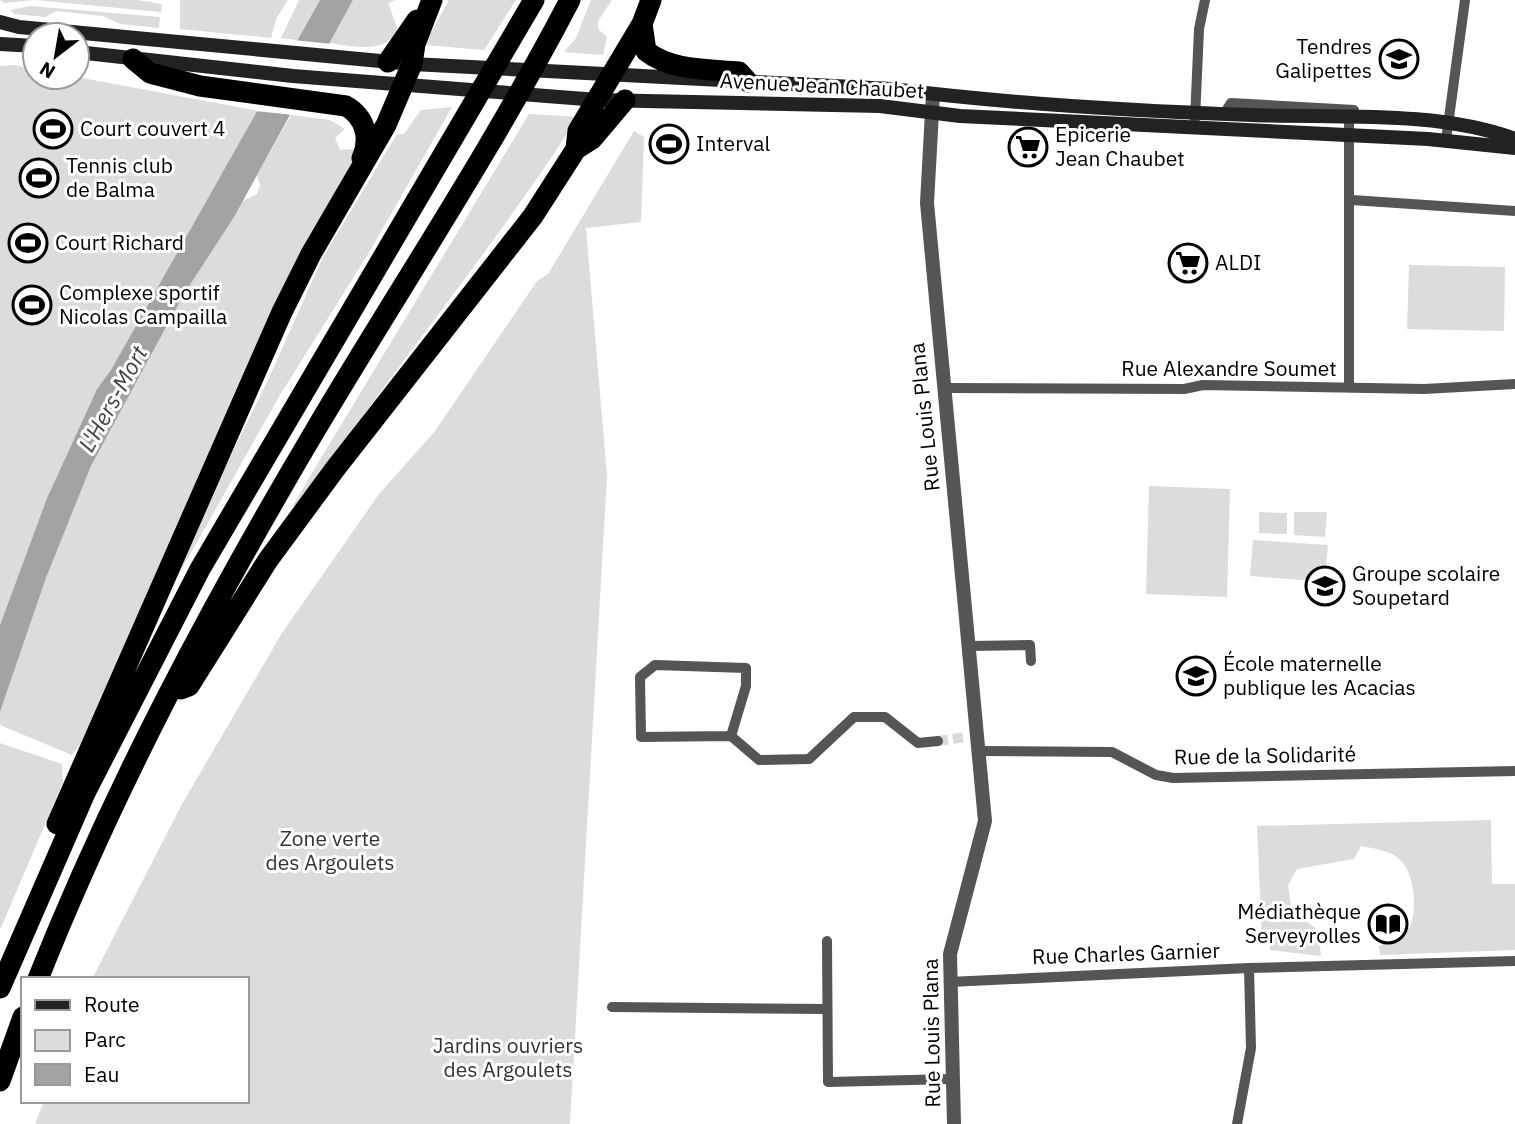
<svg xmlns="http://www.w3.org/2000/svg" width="1515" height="1124" font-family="'IBM Plex Sans',sans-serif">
<rect width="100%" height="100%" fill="#fff"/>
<path fill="#dcdcdc" d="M0,0H138L162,4L161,12L34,0L4,3Z
M180,0H288L276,19L271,38L180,29Z
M299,0H320L297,40L281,38Z
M353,0H396L388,3L398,30C385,55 353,46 329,43Z
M449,0H516L484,50L424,45Z
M591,0H612L598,21V29L607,37L603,55L564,52L576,38Z
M30,6L160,17L159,28L120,24L103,16L57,11L45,17L14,14L11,10Z
M13,65L35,69V77H77L258,111L111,370L97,389L47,498L0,625V66Z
M452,107L370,251L280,395L175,581L170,579L268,380L322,259L397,134H404L421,110Z
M529,114L578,117C491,252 388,376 297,508L293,505L318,463Z
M291,115L330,120L345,129L335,138L340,150L353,149L352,162L271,314L81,743L72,755L0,725V712L46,578L91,466L184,294L243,201L257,194L260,185L257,175Z
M634,131L644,137L641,222L586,228L607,476L570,1124H35L44,1101H247V979H92L182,804L282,633L379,494L435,431L537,281L548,274Z
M1409,265L1505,267L1504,331L1407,329Z
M1149,486L1230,489L1227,597L1146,594Z
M1259,512L1287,513V534L1259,533Z
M1294,512H1327L1325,537L1294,535Z
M1253,540L1328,545L1325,582L1250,576Z
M0,743L62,764L63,782L0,930Z
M1491,820L1492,884H1515V950L1380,955L1379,946C1387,942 1398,939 1404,934C1420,921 1415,875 1402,862C1392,850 1375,849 1361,846L1354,859L1297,869L1288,885L1292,912L1318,930L1321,956L1270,950V941H1262L1257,826Z"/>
<path fill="#a3a3a3" d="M320,0H353L234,217L184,294L91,466L46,578L0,712V625L47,498L97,389L111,370Z"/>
<path fill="#fff" d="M293,40L333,44L294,115L255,111Z"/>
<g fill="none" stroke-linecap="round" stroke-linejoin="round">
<path stroke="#d9d9d9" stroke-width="10" stroke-dasharray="10 5" stroke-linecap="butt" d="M938,741L966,737"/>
<path stroke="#555" stroke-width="10" d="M1224,114L1231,103L1354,110
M1195,119L1199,29L1205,0
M1446,140L1465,0
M1352,200L1515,211
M943,388L1184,389L1203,385L1424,389L1515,384
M1349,388V118
M970,646L1030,645L1031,661
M731,736L746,686V668L655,665L640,677L641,737L731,736L759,760L809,759L854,717H885L918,743L938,741
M980,751L1112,752L1156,775L1173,778L1515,771
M827,941L828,1082L953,1079
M949,982L1249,968L1515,961
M612,1007L827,1009
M1237,1124L1251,1048L1249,968"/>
<path stroke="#555" stroke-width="14" d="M933,94L927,203L985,821L950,954L954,1124"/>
<path stroke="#222" stroke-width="14" d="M0,22L19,27L412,64L892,89C1012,104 1132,111 1252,115C1335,118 1438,110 1515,139
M0,44L35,46
M77,52L293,76L598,100L880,106L960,116L1428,139L1515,148"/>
<path stroke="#000" stroke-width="21" d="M642,24L646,51C671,71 709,69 739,72L748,82
M133,59L150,73L200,86L346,106C365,117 371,138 362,158
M388,62L417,20
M576,149L578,131L642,24L651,0
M181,689L189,686L268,560L335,469L533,216L576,149L592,139L625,100
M57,824L282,312L311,254L386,125L412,64L415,44L432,0
M38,979C114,788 211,606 316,429C401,286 493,148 570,0
M0,988L85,793L200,569L534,0
M0,1081L23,1017"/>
</g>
<defs>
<symbol id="school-ring" viewBox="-11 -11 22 22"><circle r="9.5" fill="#fff" stroke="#000" stroke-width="1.5"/><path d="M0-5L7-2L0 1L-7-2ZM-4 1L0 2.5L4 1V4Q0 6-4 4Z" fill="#000"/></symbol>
<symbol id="stadium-ring" viewBox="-11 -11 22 22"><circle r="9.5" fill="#fff" stroke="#000" stroke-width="1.5"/><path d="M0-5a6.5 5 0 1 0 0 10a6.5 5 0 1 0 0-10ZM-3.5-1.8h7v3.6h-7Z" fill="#000"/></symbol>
<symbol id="supermarket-ring" viewBox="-11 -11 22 22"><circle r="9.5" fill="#fff" stroke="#000" stroke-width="1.5"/><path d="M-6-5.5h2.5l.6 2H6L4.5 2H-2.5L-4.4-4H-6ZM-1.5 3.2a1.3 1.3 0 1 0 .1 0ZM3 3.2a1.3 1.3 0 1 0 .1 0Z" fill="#000"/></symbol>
<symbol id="library-ring" viewBox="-11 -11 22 22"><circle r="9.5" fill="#fff" stroke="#000" stroke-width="1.5"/><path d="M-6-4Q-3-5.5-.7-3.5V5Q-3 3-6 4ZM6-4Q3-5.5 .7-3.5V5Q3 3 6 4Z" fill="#000"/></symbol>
</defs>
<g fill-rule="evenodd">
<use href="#school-ring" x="1377" y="37" width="44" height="44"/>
<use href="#stadium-ring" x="31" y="107" width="44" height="44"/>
<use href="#stadium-ring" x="647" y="122" width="44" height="44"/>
<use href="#supermarket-ring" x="1006" y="125" width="44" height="44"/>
<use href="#stadium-ring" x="17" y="156" width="44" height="44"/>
<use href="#stadium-ring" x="6" y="221" width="44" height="44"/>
<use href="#supermarket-ring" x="1166" y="241" width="44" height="44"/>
<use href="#stadium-ring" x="10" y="283" width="44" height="44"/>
<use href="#school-ring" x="1303" y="564" width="44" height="44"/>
<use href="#school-ring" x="1174" y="654" width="44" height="44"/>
<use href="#library-ring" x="1366" y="902" width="44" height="44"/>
</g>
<g text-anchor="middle" stroke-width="6" stroke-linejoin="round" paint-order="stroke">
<g font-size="21" fill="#000" stroke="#fff" text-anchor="start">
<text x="1372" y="54" text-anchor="end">Tendres<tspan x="1372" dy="24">Galipettes</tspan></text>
<text x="80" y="136">Court couvert 4</text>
<text x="1055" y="142">Epicerie<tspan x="1055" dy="24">Jean Chaubet</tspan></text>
<text x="696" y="151">Interval</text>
<text x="66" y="173">Tennis club<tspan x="66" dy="24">de Balma</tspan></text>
<text x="55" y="250">Court Richard</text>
<text x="1215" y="270">ALDI</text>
<text x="59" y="300">Complexe sportif<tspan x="59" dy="24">Nicolas Campailla</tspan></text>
<text x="1352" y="581">Groupe scolaire<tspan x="1352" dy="24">Soupetard</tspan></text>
<text x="1223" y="671">École maternelle<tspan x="1223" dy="24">publique les Acacias</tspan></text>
<text x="1361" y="919" text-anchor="end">Médiathèque<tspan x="1361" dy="24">Serveyrolles</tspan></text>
</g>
<g font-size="21" fill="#000" stroke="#fff">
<text transform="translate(822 86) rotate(3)" y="7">Avenue Jean Chaubet</text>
<text x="1229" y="376">Rue Alexandre Soumet</text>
<text transform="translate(925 417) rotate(-96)" y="7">Rue Louis Plana</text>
<text transform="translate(1265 756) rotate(-1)" y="7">Rue de la Solidarité</text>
<text transform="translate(1126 954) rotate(-2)" y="7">Rue Charles Garnier</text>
<text transform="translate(932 1033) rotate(-91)" y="7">Rue Louis Plana</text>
</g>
<g font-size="21" fill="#333" stroke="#fff">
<text x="330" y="846">Zone verte<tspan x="330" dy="24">des Argoulets</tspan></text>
<text x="508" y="1053">Jardins ouvriers<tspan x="508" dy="24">des Argoulets</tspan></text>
</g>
<g font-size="23" font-style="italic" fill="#444" stroke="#fff">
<text transform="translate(113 399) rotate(-61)" y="8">L'Hers-Mort</text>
</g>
</g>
<rect x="21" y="977" width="228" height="126" fill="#ffffff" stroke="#999999" stroke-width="2"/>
<rect x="35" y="1000" width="35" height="10" fill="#222222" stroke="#999999" stroke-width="2"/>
<text x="84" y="1012" font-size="21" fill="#000000">Route</text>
<rect x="35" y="1030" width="35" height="21" fill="#dcdcdc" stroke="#999999" stroke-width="2"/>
<text x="84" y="1047" font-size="21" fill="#000000">Parc</text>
<rect x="35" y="1064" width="35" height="21" fill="#a3a3a3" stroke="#999999" stroke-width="2"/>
<text x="84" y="1082" font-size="21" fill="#000000">Eau</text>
<g transform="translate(56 56) rotate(211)"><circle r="33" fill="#ffffff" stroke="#999999" stroke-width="2"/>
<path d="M0-5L12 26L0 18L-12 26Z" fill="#000000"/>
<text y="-10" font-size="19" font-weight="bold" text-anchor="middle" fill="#000000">N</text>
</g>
</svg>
